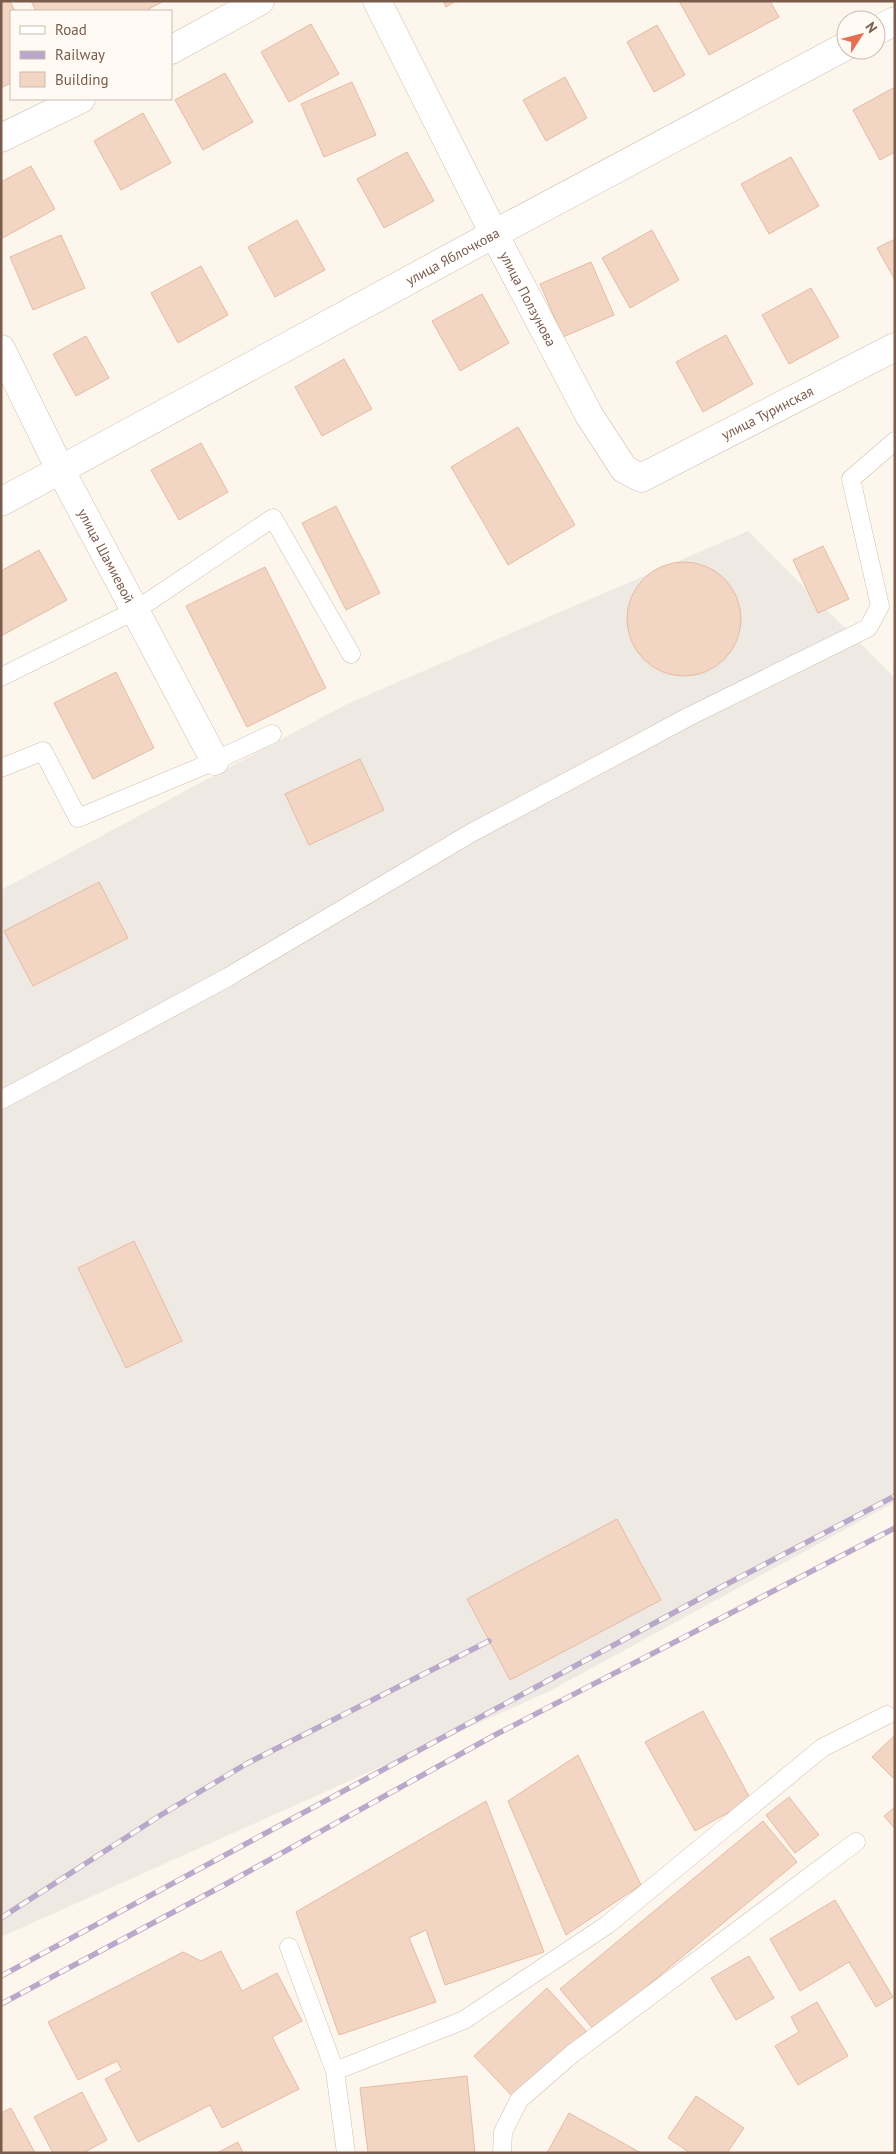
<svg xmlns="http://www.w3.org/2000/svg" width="896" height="2154" font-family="'PT Sans',sans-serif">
<rect width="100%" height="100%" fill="#fdf6ec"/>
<path fill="#efe9e4" d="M748,531L895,678V1502L550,1691L1,1937V890L347,704Z"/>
<path fill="#f3d5c3" stroke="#e6bba3" d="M1,1H10L15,11H11V83L1,88Z
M31,1H164L145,11H36Z
M443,1H456L446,7Z
M679,1H770L779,17L709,55Z
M311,24L339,74L289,102L261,52Z
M657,25L685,75L654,92L627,42Z
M225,73L253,122L203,150L175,100Z
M565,77L587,118L546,141L523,100Z
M352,82L376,135L324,157L301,104Z
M895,87V152L880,160L853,110Z
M143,113L171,163L121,190L94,141Z
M407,152L434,201L384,228L357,179Z
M791,157L819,206L769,234L741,184Z
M31,166L55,209L1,239V182Z
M297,220L325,270L275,297L248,247Z
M652,230L679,280L630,308L602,258Z
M61,235L85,288L33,310L10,257Z
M895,239V280L877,248Z
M591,262L614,315L563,337L540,284Z
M201,266L228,315L178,343L151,293Z
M811,288L839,337L789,364L762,315Z
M482,294L509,343L460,371L432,321Z
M726,335L753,384L703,412L676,362Z
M86,336L109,378L76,396L53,354Z
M344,359L372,409L322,436L295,387Z
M518,427L575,525L508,565L451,467Z
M201,443L228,492L179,520L151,470Z
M336,506L380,593L346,610L302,523Z
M823,546L849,599L818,613L793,560Z
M39,550L67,600L1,636V571Z
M627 619a57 57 0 1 1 114 0a57 57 0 1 1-114 0Z
M265,567L326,688L247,727L186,606Z
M116,672L154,748L93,779L54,703Z
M360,759L384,810L309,845L285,794Z
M99,882L128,938L33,986L4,931Z
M134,1241L182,1341L126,1368L78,1268Z
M617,1519L661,1600L510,1680L467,1599Z
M703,1711L751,1800L695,1831L645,1742Z
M895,1735V1779H894L872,1757Z
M578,1755L641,1885L566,1935L508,1801Z
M789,1797L819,1835L795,1853L766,1815Z
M486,1801L544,1952L445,1985L426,1930L409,1938L436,2002L339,2035L296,1912Z
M895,1807V1829L884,1816Z
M763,1821L797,1862L594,2030L560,1989Z
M835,1900L893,1997L876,2007L849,1962L800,1991L770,1939Z
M221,1951L242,1991L277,1973L302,2021L272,2037L299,2089L222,2128L210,2105L138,2142L105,2079L122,2070L117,2061L78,2080L48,2022L183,1952L201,1961Z
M749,1956L774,1998L736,2020L711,1978Z
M547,1988L586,2031L514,2098L474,2056Z
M817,2002L848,2056L798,2085L775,2046L799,2032L791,2017Z
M467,2076L475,2153H368L360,2088Z
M82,2092L107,2140L83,2153H53L34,2117Z
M696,2096L744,2128L727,2153H690L668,2138Z
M11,2108L35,2153H1V2113Z
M569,2113L641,2153H547Z
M238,2142L243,2153H217Z"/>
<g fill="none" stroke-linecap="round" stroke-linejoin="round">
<defs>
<path id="lane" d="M1,677L136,610L273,518L351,654
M1,768L43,751L78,818L215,761L272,734
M1,1100L228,977L471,833L690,716L868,628L880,606L851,479L895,441
M289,1947L335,2071L346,2153
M335,2071L464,2020L607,1925L822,1748L887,1715
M502,2153L503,2132L519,2100L572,2054L856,1842"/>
<g id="street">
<path id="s1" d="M377,1L494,234L589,415L624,469L641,478L895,347"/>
<path d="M876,31L895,21"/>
<path d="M171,50L260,1"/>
<path d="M1,138L81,99"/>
<path id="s2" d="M1,349L60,469L215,761"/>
<path id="s3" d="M1,502L494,234L846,46"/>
</g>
</defs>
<use href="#lane" stroke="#d1beb0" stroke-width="19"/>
<use href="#street" stroke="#d1beb0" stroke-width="29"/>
<use href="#lane" stroke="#fff" stroke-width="18"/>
<use href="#street" stroke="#fff" stroke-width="28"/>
<defs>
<path id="rail" d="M1,1918L161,1815L246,1764L489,1641
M1,1976L725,1585L895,1496
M1,2004L226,1884L493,1736L895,1528"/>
</defs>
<use href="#rail" stroke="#b9a8c9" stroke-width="5.5"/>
<use href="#rail" stroke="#fffaf3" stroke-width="4" stroke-dasharray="11" stroke-linecap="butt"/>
</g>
<g text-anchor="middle" stroke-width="4" stroke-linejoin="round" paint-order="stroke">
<g font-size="14" fill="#7a5c4d" stroke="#fffaf3">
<text dy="5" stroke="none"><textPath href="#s3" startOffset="514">улица Яблочкова</textPath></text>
<text dy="5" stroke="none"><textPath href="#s1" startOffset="334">улица Ползунова</textPath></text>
<text dy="5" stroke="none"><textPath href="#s1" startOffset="691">улица Туринская</textPath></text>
<text dy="5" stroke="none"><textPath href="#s2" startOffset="232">улица Шамиевой</textPath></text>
</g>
</g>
<rect width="896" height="2154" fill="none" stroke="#7a5c4d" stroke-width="5"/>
<rect x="10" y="10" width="162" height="90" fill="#fffaf3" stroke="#cabbb1"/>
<rect x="20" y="26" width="25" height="8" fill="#ffffff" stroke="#cabbb1"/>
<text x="55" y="35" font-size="15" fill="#7a5c4d">Road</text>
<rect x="20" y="51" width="25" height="8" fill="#b9a8c9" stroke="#cabbb1"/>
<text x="55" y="60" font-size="15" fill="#7a5c4d">Railway</text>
<rect x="20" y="72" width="25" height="15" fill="#f3d5c3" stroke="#cabbb1"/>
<text x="55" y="85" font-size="15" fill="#7a5c4d">Building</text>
<g transform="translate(861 35) rotate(54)"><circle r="24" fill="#fffaf3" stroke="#cabbb1"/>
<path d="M0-4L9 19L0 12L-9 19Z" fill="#e76f51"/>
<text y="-8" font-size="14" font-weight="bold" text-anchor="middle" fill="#7a5c4d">N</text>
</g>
</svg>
